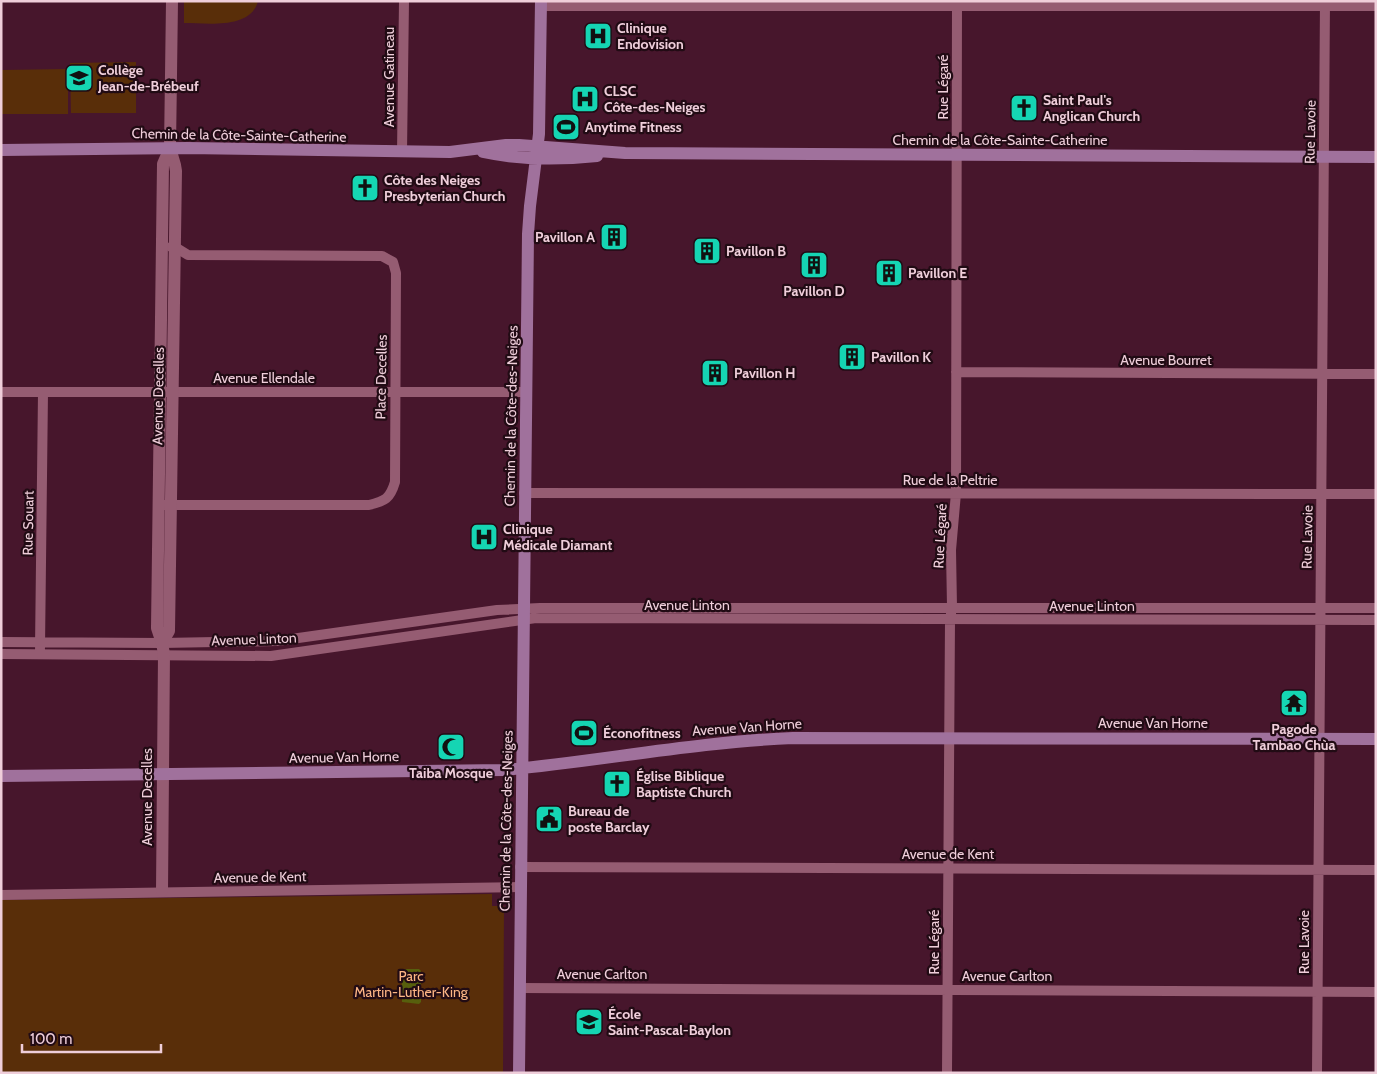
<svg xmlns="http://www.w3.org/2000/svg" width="1377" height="1074" font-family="Cabin,sans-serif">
<rect width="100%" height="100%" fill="#47162c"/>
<path fill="#592e09" d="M184,1H258C251,30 206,23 184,23Z
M136,62V113H71L70,63Z
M68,69V114H1V70Z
M492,894V906H504L503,1073H1V900Z"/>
<path fill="#575f0d" d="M403,969H419L421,971V1002L419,1004L402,1002V971Z"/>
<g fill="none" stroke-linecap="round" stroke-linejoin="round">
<path stroke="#955c72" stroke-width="10" d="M541,6H1376
M402,152L404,1
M956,372L1376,374
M1,392H526
M524,493L1376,494
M164,505H369C385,501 390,499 395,482L396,273L393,262L382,256L188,255L175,247H171
M1,642L162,643L277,641L497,610L540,608H1376
M40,648L43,392
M1,654L271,656L536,618L1376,620
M520,867L1376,870
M1,895L520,887
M519,988L1376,992
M947,1073L950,620L952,607L951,550L956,493L957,1
M1317,1073L1325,1"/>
<path stroke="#955c72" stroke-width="12" d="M162,643L169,631L176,171L175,165L170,148
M162,891L164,654L162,643L157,628L163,164L170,148L172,1"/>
<path stroke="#a0719c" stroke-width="12" d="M1,150L187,148L450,152L506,145H519L625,153L1376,157
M483,152C520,160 559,160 597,156
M1,776L504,770C600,761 696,742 793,738L1376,739
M519,1073L528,234L530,206L539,134L541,1"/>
</g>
<defs>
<symbol id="hospital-square" viewBox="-11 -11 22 22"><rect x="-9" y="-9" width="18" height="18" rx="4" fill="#15d5b3" stroke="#210b14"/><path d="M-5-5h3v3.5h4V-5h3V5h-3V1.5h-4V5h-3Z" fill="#111"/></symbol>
<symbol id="school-square" viewBox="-11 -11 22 22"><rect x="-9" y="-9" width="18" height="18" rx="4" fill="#15d5b3" stroke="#210b14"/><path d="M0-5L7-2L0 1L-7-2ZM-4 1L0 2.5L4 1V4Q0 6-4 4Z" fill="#111"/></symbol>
<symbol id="church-square" viewBox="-11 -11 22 22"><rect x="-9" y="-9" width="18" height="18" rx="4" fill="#15d5b3" stroke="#210b14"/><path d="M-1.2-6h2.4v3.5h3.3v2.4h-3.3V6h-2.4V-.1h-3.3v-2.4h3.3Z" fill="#111"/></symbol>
<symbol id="stadium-square" viewBox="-11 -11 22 22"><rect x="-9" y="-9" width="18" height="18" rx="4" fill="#15d5b3" stroke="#210b14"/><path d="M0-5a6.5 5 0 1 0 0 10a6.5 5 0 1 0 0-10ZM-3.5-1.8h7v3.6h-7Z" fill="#111"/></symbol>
<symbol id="building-square" viewBox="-11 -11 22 22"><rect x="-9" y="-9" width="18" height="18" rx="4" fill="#15d5b3" stroke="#210b14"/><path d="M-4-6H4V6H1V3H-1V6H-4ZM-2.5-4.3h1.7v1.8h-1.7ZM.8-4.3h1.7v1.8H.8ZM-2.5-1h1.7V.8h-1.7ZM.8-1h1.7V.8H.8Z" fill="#111"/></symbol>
<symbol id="temple-square" viewBox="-11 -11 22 22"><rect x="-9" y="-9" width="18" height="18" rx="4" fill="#15d5b3" stroke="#210b14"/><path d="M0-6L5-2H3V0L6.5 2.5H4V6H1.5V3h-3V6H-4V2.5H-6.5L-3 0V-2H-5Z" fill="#111"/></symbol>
<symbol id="mosque-square" viewBox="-11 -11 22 22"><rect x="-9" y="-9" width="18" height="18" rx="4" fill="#15d5b3" stroke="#210b14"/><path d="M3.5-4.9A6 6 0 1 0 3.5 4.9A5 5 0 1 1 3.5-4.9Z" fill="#111"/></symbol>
<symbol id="civic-square" viewBox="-11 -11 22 22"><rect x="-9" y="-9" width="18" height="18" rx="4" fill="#15d5b3" stroke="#210b14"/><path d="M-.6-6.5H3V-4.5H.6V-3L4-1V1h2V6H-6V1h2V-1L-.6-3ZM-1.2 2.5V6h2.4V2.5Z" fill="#111"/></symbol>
</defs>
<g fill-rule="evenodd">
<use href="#hospital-square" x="582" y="20" width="32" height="32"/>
<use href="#school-square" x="63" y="62" width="32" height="32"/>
<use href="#hospital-square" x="569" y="83" width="32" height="32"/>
<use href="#church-square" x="1008" y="92" width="32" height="32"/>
<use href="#stadium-square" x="550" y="111" width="32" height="32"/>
<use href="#church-square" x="349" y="172" width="32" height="32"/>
<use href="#building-square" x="598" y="221" width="32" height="32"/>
<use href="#building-square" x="691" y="235" width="32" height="32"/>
<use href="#building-square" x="798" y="249" width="32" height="32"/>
<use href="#building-square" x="873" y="257" width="32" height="32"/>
<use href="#building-square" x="836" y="341" width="32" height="32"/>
<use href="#building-square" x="699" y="357" width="32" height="32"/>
<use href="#hospital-square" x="468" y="521" width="32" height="32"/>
<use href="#temple-square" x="1278" y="687" width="32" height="32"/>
<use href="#stadium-square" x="568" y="717" width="32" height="32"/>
<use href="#mosque-square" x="435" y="731" width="32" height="32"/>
<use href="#church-square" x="601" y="768" width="32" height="32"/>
<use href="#civic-square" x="533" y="803" width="32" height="32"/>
<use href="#school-square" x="573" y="1006" width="32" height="32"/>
</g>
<g text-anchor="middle" stroke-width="4.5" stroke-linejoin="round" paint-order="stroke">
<g font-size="14" font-weight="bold" fill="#efceda" stroke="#210b14" text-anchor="start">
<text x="617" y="33">Clinique<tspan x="617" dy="16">Endovision</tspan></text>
<text x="98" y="75">Collège<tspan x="98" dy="16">Jean-de-Brébeuf</tspan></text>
<text x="604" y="96">CLSC<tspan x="604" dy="16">Côte-des-Neiges</tspan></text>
<text x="1043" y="105">Saint Paul's<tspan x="1043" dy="16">Anglican Church</tspan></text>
<text x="585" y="132">Anytime Fitness</text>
<text x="384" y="185">Côte des Neiges<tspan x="384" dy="16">Presbyterian Church</tspan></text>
<text x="595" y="242" text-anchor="end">Pavillon A</text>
<text x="726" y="256">Pavillon B</text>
<text x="908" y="278">Pavillon E</text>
<text x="814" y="296" text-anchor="middle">Pavillon D</text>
<text x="871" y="362">Pavillon K</text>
<text x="734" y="378">Pavillon H</text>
<text x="503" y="534">Clinique<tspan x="503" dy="16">Médicale Diamant</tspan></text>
<text x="1294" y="734" text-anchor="middle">Pagode<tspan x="1294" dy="16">Tambao Chùa</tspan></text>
<text x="603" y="738">Éconofitness</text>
<text x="451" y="778" text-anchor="middle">Taiba Mosque</text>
<text x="636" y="781">Église Biblique<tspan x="636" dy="16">Baptiste Church</tspan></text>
<text x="568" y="816">Bureau de<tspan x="568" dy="16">poste Barclay</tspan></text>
<text x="608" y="1019">École<tspan x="608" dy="16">Saint-Pascal-Baylon</tspan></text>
</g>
<g font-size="14" fill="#efceda" stroke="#210b14">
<text transform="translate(389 77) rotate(-90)" y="5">Avenue Gatineau</text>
<text transform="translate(943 87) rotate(-90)" y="5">Rue Légaré</text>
<text transform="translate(1310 132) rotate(-89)" y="5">Rue Lavoie</text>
<text transform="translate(239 135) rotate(1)" y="5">Chemin de la Côte-Sainte-Catherine</text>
<text x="1000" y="145">Chemin de la Côte-Sainte-Catherine</text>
<text x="1166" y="365">Avenue Bourret</text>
<text transform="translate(381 377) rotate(-89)" y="5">Place Decelles</text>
<text x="264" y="383">Avenue Ellendale</text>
<text transform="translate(158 396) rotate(-89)" y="5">Avenue Decelles</text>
<text transform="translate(511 416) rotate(-89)" y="5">Chemin de la Côte-des-Neiges</text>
<text x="950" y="485">Rue de la Peltrie</text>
<text transform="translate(28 523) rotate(-89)" y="5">Rue Souart</text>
<text transform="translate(940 536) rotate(-87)" y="5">Rue Légaré</text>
<text transform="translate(1307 537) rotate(-89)" y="5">Rue Lavoie</text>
<text x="687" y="610">Avenue Linton</text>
<text x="1092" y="611">Avenue Linton</text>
<text transform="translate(254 639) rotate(-2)" y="5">Avenue Linton</text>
<text x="1153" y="728">Avenue Van Horne</text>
<text transform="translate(747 727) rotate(-4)" y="5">Avenue Van Horne</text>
<text transform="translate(344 757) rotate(-1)" y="5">Avenue Van Horne</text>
<text transform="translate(147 797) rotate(-90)" y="5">Avenue Decelles</text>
<text transform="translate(506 821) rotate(-89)" y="5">Chemin de la Côte-des-Neiges</text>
<text x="948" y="859">Avenue de Kent</text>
<text transform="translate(260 877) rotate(-1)" y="5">Avenue de Kent</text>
<text transform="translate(934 942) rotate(-90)" y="5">Rue Légaré</text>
<text transform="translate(1304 942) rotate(-90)" y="5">Rue Lavoie</text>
<text x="602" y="979">Avenue Carlton</text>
<text x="1007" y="981">Avenue Carlton</text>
</g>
<g font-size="14" fill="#fdb685" stroke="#210b14">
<text x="411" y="981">Parc<tspan x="411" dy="16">Martin-Luther-King</tspan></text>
</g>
</g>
<rect width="1377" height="1074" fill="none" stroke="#efceda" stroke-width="5"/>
<path d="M22 1044v8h139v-8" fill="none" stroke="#efceda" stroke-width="2.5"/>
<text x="30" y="1044" font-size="15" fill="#efceda" stroke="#210b14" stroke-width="4" paint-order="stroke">100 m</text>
</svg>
